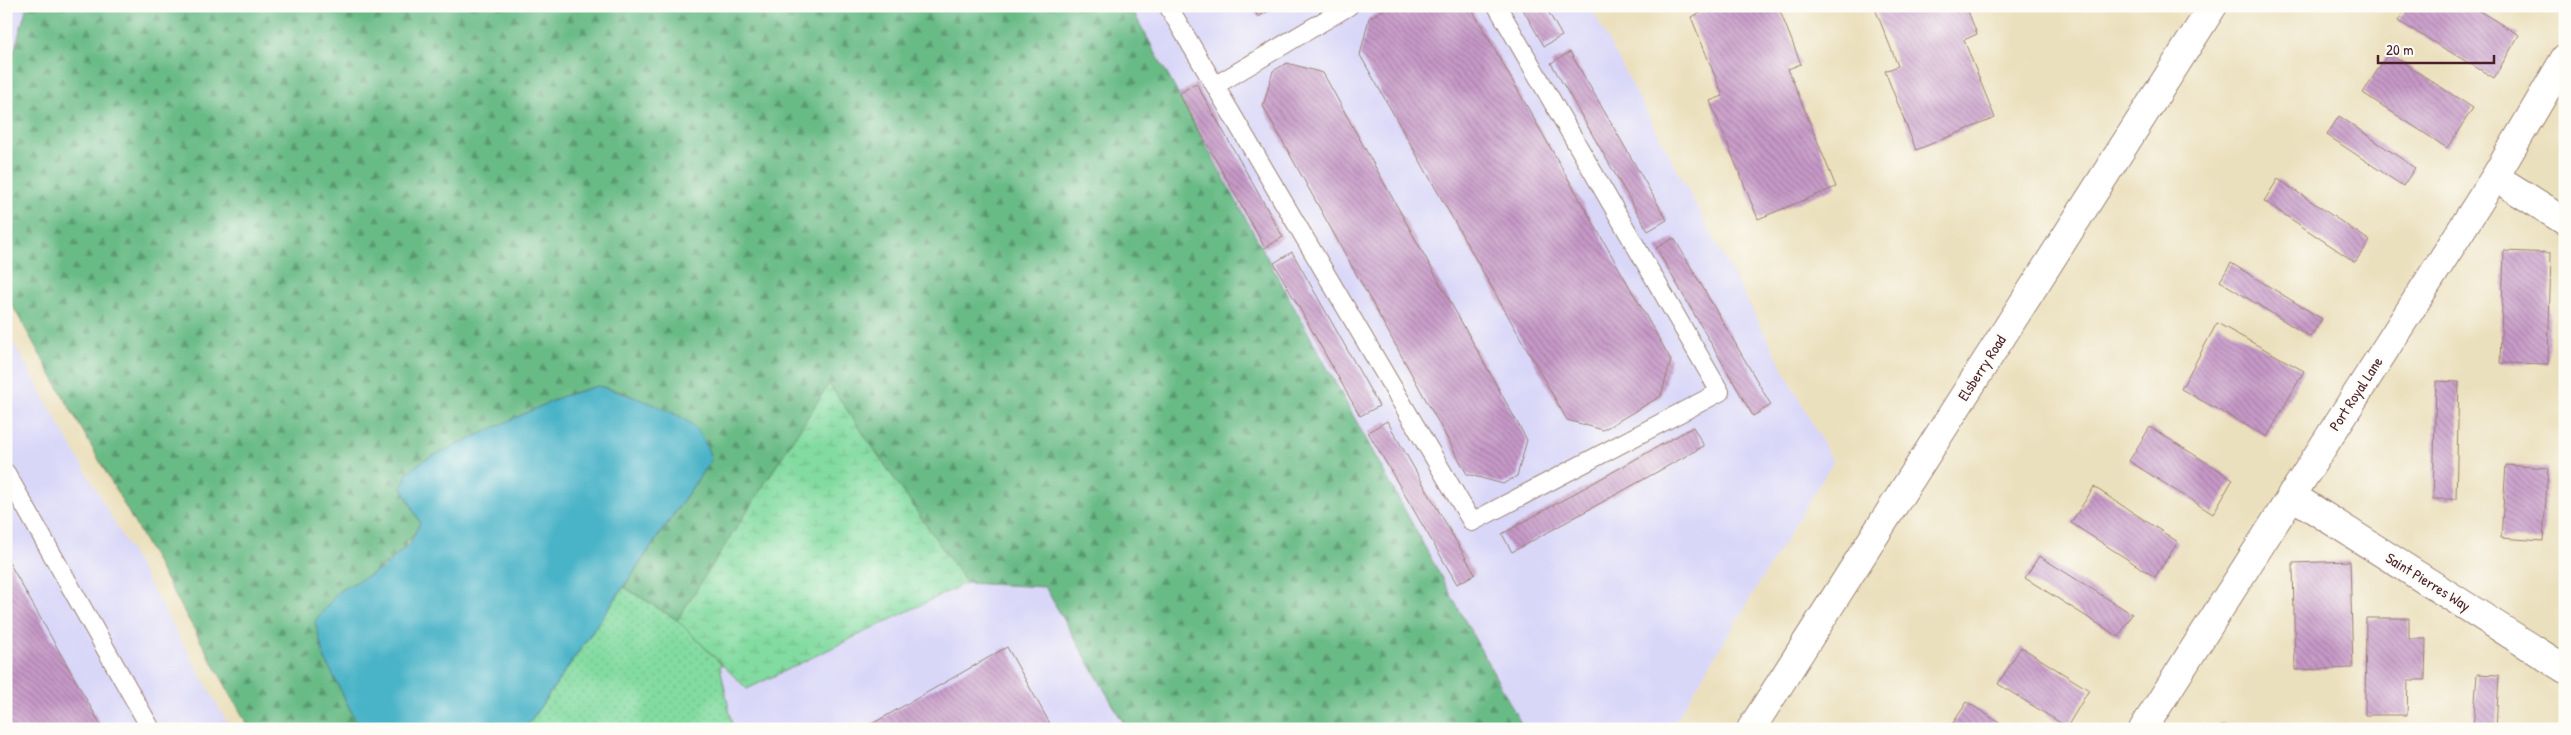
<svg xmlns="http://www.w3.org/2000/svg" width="2571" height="735" font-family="'Patrick Hand',sans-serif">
<defs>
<pattern id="grass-dots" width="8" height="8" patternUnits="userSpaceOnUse" patternTransform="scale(1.25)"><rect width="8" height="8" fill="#82dba0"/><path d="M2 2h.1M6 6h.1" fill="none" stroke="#72bc8a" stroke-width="1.8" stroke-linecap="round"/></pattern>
<pattern id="forest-firs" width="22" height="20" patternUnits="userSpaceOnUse" patternTransform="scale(1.25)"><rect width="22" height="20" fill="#69bb86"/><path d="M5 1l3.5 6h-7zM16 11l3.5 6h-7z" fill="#58976e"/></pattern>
<pattern id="wetland-marsh" width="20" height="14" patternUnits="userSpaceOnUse" patternTransform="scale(1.25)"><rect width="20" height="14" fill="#82dba0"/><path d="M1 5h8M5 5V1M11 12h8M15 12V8" fill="none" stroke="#72bc8a"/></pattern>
<pattern id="building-back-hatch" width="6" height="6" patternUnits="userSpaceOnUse" patternTransform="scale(1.25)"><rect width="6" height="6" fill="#c699c7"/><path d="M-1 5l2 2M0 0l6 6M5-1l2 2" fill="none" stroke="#a37ca2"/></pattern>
</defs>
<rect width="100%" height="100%" fill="#fdfcf7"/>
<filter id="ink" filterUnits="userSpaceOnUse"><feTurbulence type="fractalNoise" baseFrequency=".02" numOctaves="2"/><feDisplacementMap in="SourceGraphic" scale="10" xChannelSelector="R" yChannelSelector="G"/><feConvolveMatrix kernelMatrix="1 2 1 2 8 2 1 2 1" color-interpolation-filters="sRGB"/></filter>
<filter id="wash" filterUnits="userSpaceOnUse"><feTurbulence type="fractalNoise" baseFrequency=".0096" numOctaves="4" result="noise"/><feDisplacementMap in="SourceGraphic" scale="20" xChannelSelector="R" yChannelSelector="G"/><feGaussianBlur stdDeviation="1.12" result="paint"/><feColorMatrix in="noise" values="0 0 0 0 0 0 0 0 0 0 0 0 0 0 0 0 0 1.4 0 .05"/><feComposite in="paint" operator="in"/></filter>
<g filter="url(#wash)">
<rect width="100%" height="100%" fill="#ebe0bd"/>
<path fill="#d9d7f8" d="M6,6H27L6,80Z
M1130,6H1590L1833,462L1671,729H1524Z
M6,330L231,729H6Z
M966,583L1045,587L1127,729H733L720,666L722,665L747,689Z"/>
<path fill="url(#grass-dots)" stroke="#667d66" d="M624,587L677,620L722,665L720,666L733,729H525Z"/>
<path fill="url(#forest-firs)" stroke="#5a6d58" d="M27,6H1130L1524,729H1127L1045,587L966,583L829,384L677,620L624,587L711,460L691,424L625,393L598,386L563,396L424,460L402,487L420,523C401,560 375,573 339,591L324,657L360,729H250L6,294V80Z"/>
<path fill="url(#wetland-marsh)" stroke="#667d66" d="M829,384L966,583L747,689L677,620Z"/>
<path fill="#49b3c7" stroke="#4a6979" d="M598,386C624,393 670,408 691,424C702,433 708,447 711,460L525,729H360L324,657L315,621L339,591L383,568L410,543L420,523L402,487L408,472L424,460L563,396Z"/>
<g id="blocks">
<path fill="url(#building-back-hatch)" d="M1252,6H1277L1258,17Z
M1390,6H1470L1671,360L1661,396L1603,430L1567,420L1360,55L1369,18Z
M1521,6H1545L1562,36L1544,46Z
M1717,6H1778L1801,64L1788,69L1836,187L1758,219L1710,101L1723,96L1691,17Z
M1874,6H1966L1977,34L1964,40L1995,118L1916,150L1885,71L1898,66Z
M2407,6H2471L2519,35L2494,78L2398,21Z
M1570,52L1667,220L1648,231L1551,63Z
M2388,53L2473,108L2447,148L2363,93Z
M1287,63L1323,73L1527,440L1517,476L1503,484L1467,474L1263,106L1273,71Z
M1196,83L1283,237L1265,248L1179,94Z
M2339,116L2415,168L2403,186L2327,135Z
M2278,179L2370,241L2355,262L2264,201Z
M1674,238L1771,405L1753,416L1656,248Z
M2504,251L2551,253L2548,364L2500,363Z
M1292,252L1379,406L1360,416L1274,263Z
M2231,263L2322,319L2310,337L2220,281Z
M2217,323L2304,371L2267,437L2181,389Z
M2436,381L2459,382L2456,499H2433Z
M1387,421L1475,574L1457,584L1368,432Z
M1693,427L1704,446L1512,552L1502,534Z
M2150,427L2233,479L2213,514L2129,461Z
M2506,465L2548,468L2543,541L2501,538Z
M2094,487L2178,542L2155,577L2071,523Z
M2039,556L2132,614L2119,637L2025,578Z
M6,557L103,729H6Z
M2350,561L2353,668L2295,670L2293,563Z
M2366,618H2409V639H2426L2425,680H2408L2407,715H2365Z
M1007,647L1053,729H863Z
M2021,647L2089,690L2067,727L1998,684Z
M2477,674L2499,675L2496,729H2473Z
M1967,702L2009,729H1949Z
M2221,726L2259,727V729H2221Z"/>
</g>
</g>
<g filter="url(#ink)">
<use href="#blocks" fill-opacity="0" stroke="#9a8074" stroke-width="1"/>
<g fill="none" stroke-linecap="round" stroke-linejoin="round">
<defs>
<path id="service" d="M1168,6L1472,522L1720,392L1497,6
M1216,85L1349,6
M6,473L151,729"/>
<path id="minor" d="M2495,177L2565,221
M2291,495L2565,669
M1751,729L2213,6
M2143,729L2495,177L2565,58"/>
</defs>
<use href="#service" stroke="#9a8074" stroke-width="20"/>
<use href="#minor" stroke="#9a8074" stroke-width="30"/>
<use href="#service" stroke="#fff" stroke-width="18"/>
<use href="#minor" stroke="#fff" stroke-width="28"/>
</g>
</g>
<g text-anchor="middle" stroke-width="5" stroke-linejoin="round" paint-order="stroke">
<g font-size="15" fill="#4a1f2b" stroke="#fdfcf7">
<text transform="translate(1982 368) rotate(-57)" y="5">Elsberry Road</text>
<text transform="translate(2356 394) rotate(-57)" y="5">Port Royal Lane</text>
<text transform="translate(2428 582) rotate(32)" y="5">Saint Pierres Way</text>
</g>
</g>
<rect width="2571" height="735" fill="none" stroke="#fdfcf7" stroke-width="25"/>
<path d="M2378 55v8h116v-8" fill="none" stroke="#4a1f2b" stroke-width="2.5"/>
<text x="2386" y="55" font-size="15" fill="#4a1f2b" stroke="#fdfcf7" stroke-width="4" paint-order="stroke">20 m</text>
</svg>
